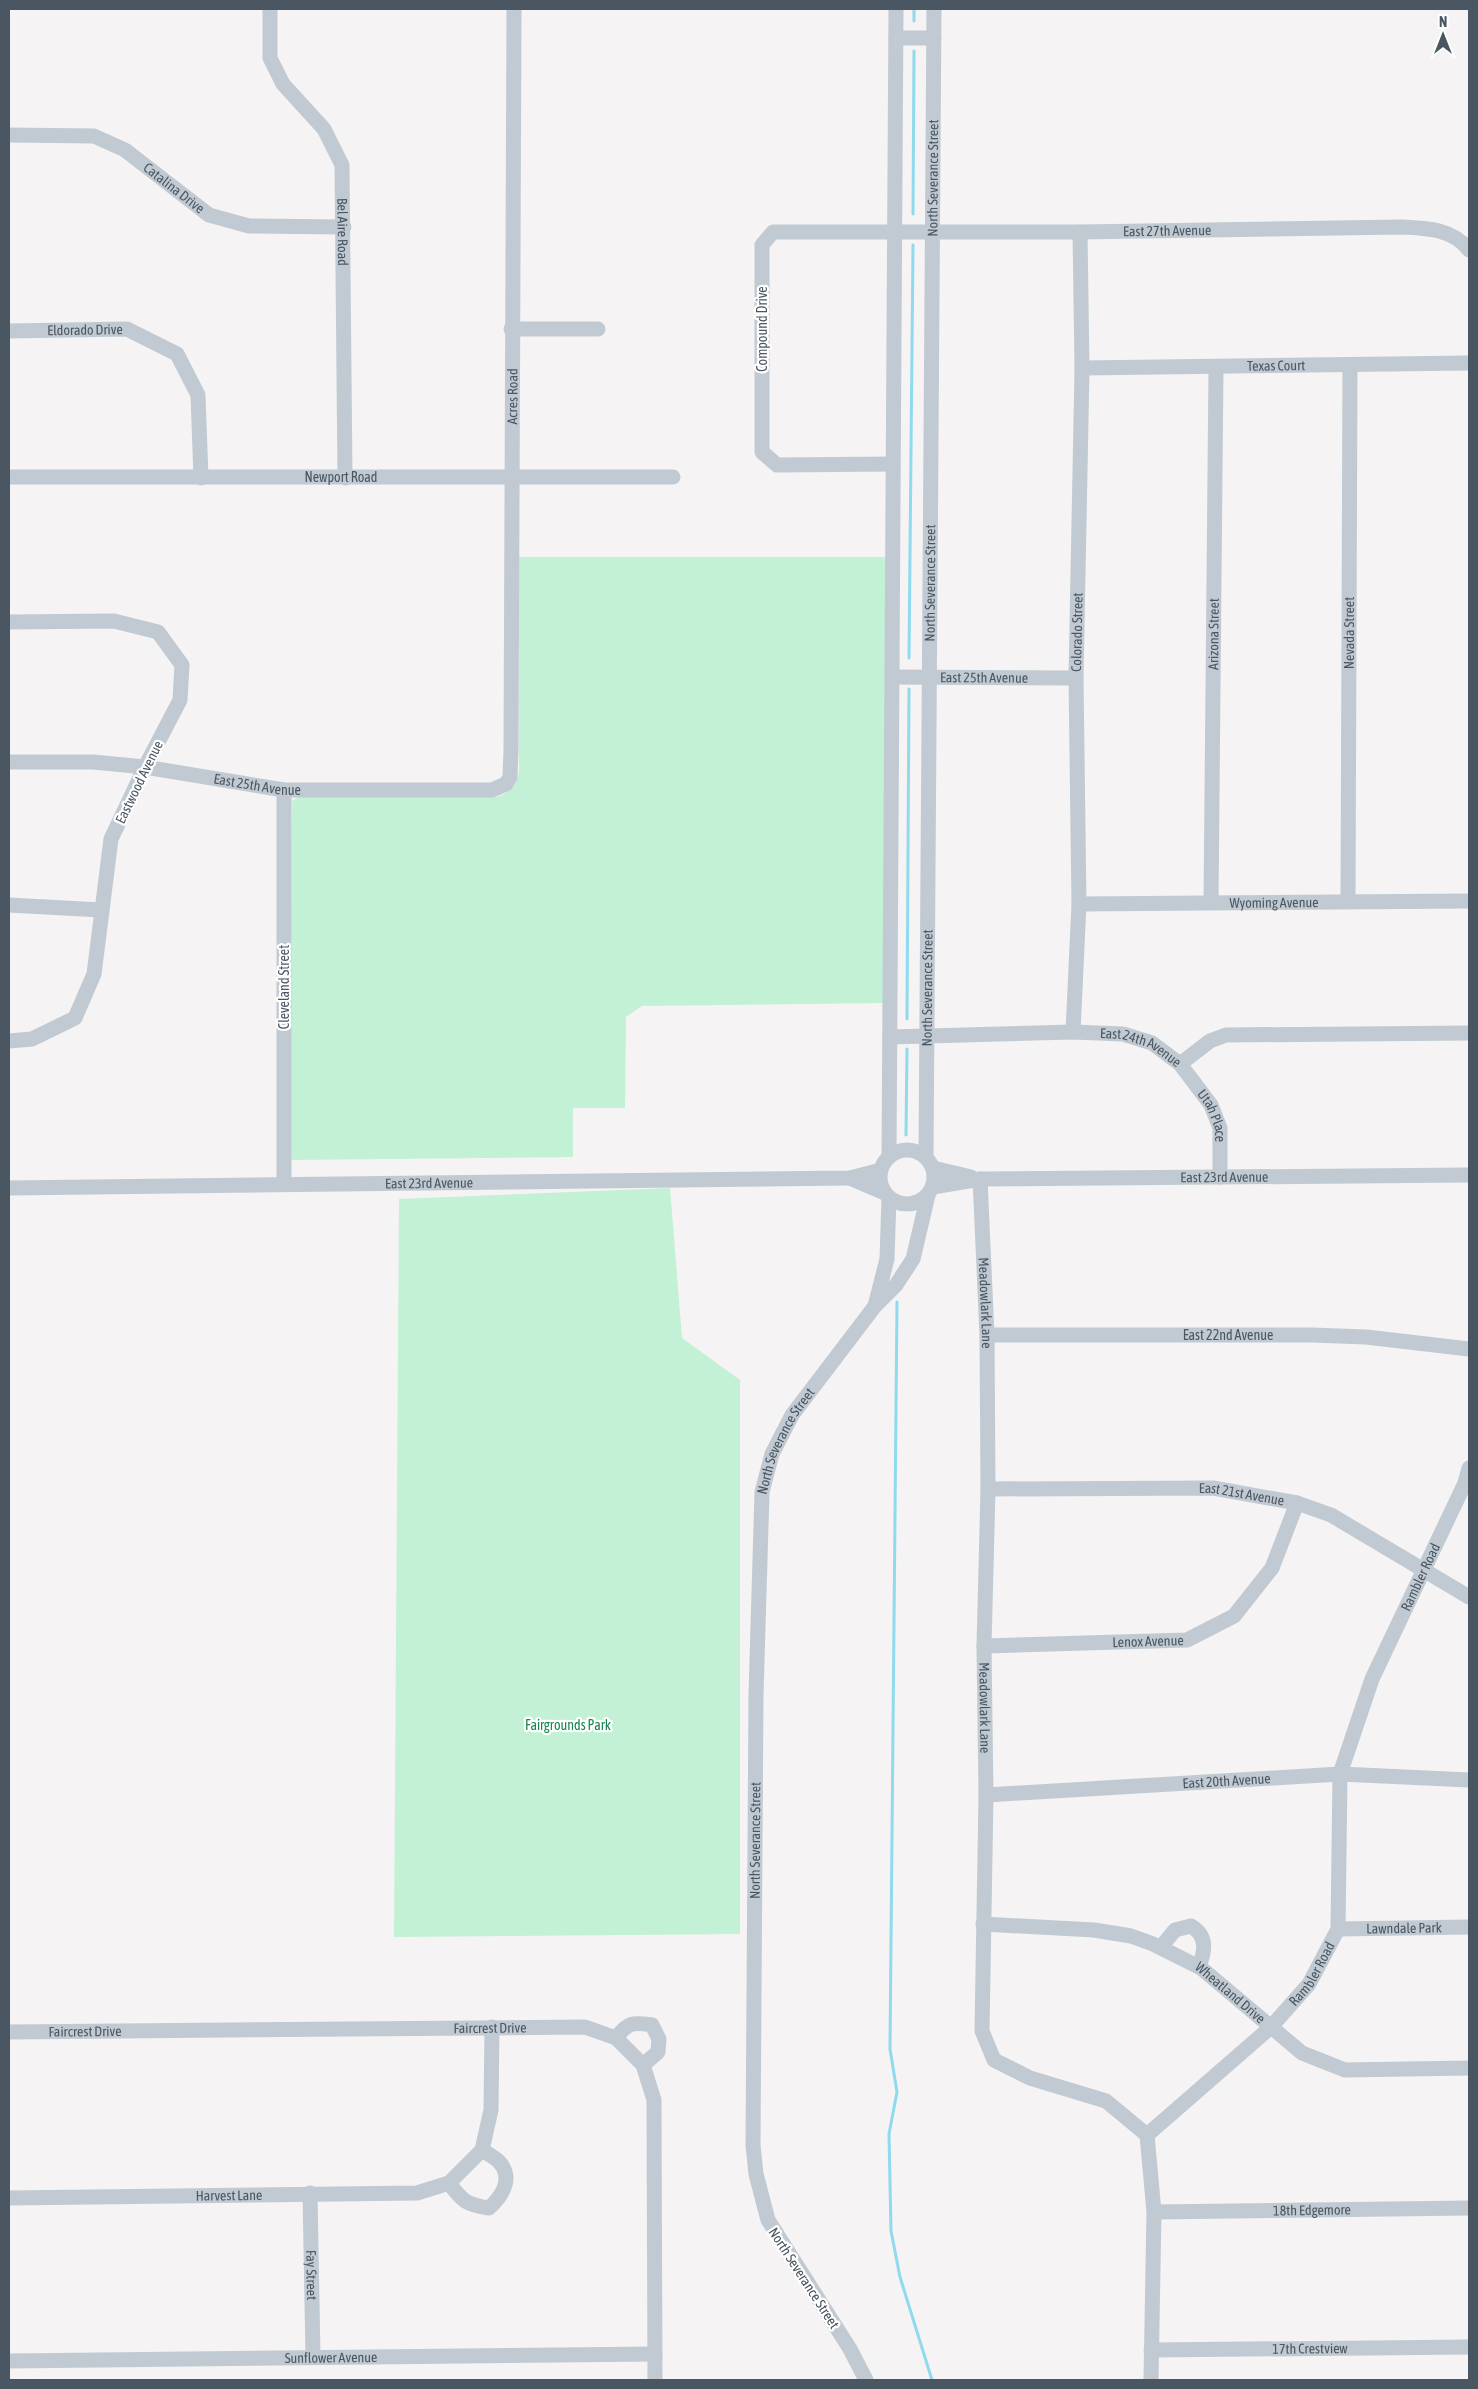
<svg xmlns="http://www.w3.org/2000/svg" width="1478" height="2389" font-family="'Asap Condensed',sans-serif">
<rect width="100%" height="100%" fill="#f5f3f3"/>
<path fill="#c3f1d5" d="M519,557H887L884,1003L642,1006L626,1017L625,1108H573V1157L290,1160L292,801L300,796L497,797C511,793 517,785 519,771Z
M670,1188L682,1338L740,1380V1934L394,1937L399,1199Z"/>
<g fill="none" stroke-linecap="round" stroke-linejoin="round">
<path stroke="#90daee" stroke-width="3" d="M914,21V9
M913,214L914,51
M909,658L913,245
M907,1019L909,689
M906,1135L907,1049
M897,1302L890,2049L897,2092L889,2134L891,2231L900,2277L932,2380"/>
<g stroke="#c1cad2" stroke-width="15">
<path id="s1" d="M270,9V58L283,84L324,129L342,165L345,478"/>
<path d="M896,38H934"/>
<path id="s2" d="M9,135L94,136L125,150L209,215L249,226L344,227"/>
<path d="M511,329H598"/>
<path id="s3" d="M9,331L127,329L177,354L198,395L201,478"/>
<path id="s4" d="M1082,368L1469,363"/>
<path id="s5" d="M893,464L777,465L762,452V245L773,232H1080L1402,227C1427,228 1453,229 1469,250"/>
<path id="s6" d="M9,477H673"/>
<path d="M9,622L114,621L158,632L182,665L180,700L145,767L111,839L94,974L75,1018L32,1039L9,1041"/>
<path id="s7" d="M892,677L1076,678"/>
<path id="s8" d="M9,762H93L145,767L284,790H492L506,784L510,777L511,750L514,9"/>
<path id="s9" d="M1348,901L1350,365"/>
<path id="s10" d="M1211,902L1216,367"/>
<path id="s11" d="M1079,904L1469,901"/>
<path d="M9,905L101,910"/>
<path id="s12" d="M1073,1032L1079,904L1076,678L1082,368L1080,232"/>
<path id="s13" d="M890,1037L1073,1032L1123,1034L1152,1043L1180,1064L1210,1041L1226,1035L1469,1033"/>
<path id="s14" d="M1180,1064L1211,1105L1220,1128V1177"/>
<circle cx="907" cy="1177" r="27"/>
<path d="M889,1157L896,9"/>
<path id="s15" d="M926,1157L934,9"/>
<path d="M933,1168L971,1177"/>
<path d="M850,1178L885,1193"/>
<path id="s16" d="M980,1179L987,1335L988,1489L984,1646L986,1795L982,2031L994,2060L1030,2078L1106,2101L1147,2135"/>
<path d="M284,1184V790"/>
<path id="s17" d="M933,1187L980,1179L1469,1175"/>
<path id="s18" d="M9,1188L850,1178L881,1170"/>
<path d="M875,1306L887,1259L889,1197"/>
<path id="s19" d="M987,1335H1312L1366,1337L1469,1349"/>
<path id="s20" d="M988,1489L1213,1488L1297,1503L1331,1515L1469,1597"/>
<path id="s21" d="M984,1646L1187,1640L1234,1616L1272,1568L1297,1503"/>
<path id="s22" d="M986,1795L1340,1774L1469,1780"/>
<path id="s23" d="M983,1924L1094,1930L1131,1936L1153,1944L1201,1968L1302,2053L1345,2070L1469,2068"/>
<path id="s24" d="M1338,1929L1469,1927"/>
<path d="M1161,1947L1175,1930L1191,1926C1208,1936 1205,1951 1199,1967"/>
<path id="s25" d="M9,2032L585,2027L616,2038L643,2065L654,2100L655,2380"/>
<path d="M616,2038C628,2022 633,2022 652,2025L659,2039L658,2052L643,2065"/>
<path id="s26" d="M1147,2135L1271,2027L1309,1984L1338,1929L1340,1774L1372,1679L1465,1483L1469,1468"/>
<path d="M1147,2135L1154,2212L1151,2380"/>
<path d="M449,2183C462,2201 467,2205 489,2208C501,2197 513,2180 501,2164C497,2158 488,2154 482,2150"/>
<path id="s27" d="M310,2193L313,2357"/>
<path id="s28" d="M9,2198L417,2193L449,2183L482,2150L491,2110L492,2027"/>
<path id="s29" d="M1154,2212L1469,2208"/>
<path id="s30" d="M1151,2350L1469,2347"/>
<path id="s31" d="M9,2361L655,2354"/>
<path id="s32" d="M866,2380L850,2349L768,2220L756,2174L753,2145L756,1695L762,1492L772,1454L792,1415L875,1306L896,1285L913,1259L928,1195"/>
</g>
</g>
<g text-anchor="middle" stroke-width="4.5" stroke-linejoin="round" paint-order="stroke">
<g font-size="14" fill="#4a5661" stroke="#fff">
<text dy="5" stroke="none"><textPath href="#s15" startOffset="979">North Severance Street</textPath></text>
<text dy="5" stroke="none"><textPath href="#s2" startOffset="181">Catalina Drive</textPath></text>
<text dy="5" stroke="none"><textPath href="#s5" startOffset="754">East 27th Avenue</textPath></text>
<text dy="5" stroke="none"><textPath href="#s1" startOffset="246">Bel Aire Road</textPath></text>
<text transform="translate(762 329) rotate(-90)" y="5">Compound Drive</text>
<text dy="5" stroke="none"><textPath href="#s3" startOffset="76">Eldorado Drive</textPath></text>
<text dy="5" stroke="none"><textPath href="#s4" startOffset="194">Texas Court</textPath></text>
<text dy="5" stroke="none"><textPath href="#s8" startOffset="889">Acres Road</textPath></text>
<text dy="5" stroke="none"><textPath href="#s6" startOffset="332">Newport Road</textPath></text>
<text dy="5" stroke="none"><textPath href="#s15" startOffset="574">North Severance Street</textPath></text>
<text dy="5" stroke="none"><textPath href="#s12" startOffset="400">Colorado Street</textPath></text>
<text dy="5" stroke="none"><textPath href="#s9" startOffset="268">Nevada Street</textPath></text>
<text dy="5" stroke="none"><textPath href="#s10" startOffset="268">Arizona Street</textPath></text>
<text dy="5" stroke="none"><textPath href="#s7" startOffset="92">East 25th Avenue</textPath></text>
<text transform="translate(139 782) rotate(-64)" y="5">Eastwood Avenue</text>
<text dy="5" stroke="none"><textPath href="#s8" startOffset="250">East 25th Avenue</textPath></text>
<text dy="5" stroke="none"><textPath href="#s11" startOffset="195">Wyoming Avenue</textPath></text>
<text transform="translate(284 987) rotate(-90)" y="5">Cleveland Street</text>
<text dy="5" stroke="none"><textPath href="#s15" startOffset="169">North Severance Street</textPath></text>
<text dy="5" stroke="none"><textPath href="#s13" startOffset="254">East 24th Avenue</textPath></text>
<text dy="5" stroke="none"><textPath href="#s14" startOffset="62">Utah Place</textPath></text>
<text dy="5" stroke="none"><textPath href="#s17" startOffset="292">East 23rd Avenue</textPath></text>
<text dy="5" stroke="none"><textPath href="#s18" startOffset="420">East 23rd Avenue</textPath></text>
<text dy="5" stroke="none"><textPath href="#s16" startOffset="124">Meadowlark Lane</textPath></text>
<text dy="5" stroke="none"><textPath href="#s19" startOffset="241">East 22nd Avenue</textPath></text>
<text dy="5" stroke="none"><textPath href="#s32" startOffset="974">North Severance Street</textPath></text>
<text dy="5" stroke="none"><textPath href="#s20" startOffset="254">East 21st Avenue</textPath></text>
<text dy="5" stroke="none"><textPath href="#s26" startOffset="652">Rambler Road</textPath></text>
<text dy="5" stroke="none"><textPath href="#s21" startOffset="164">Lenox Avenue</textPath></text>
<text dy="5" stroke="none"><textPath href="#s16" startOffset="529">Meadowlark Lane</textPath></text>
<text dy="5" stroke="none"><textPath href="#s22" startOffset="241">East 20th Avenue</textPath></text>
<text dy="5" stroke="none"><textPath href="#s32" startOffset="569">North Severance Street</textPath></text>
<text dy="5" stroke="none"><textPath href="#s24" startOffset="66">Lawndale Park</textPath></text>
<text dy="5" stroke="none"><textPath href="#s26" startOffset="232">Rambler Road</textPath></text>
<text dy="5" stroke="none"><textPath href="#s23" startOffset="264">Wheatland Drive</textPath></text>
<text dy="5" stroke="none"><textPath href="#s25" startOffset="481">Faircrest Drive</textPath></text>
<text dy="5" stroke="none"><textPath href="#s25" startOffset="76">Faircrest Drive</textPath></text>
<text dy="5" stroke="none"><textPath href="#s28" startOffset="220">Harvest Lane</textPath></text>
<text dy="5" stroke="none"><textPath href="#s29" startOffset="158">18th Edgemore</textPath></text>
<text dy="5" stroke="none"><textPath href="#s27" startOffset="82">Fay Street</textPath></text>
<text transform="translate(804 2278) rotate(57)" y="5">North Severance Street</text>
<text dy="5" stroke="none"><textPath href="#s30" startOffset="159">17th Crestview</textPath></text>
<text dy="5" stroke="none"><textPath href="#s31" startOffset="322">Sunflower Avenue</textPath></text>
</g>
<g font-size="14" fill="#17864f" stroke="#fff">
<text x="568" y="1730">Fairgrounds Park</text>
</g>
</g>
<rect width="1478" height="2389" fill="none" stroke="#4a5661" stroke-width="20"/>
<g transform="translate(1443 35)" stroke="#ffffff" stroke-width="4" paint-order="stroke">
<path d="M0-4L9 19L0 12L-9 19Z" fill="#4a5661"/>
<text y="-8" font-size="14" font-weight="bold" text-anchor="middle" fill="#4a5661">N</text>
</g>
</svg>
